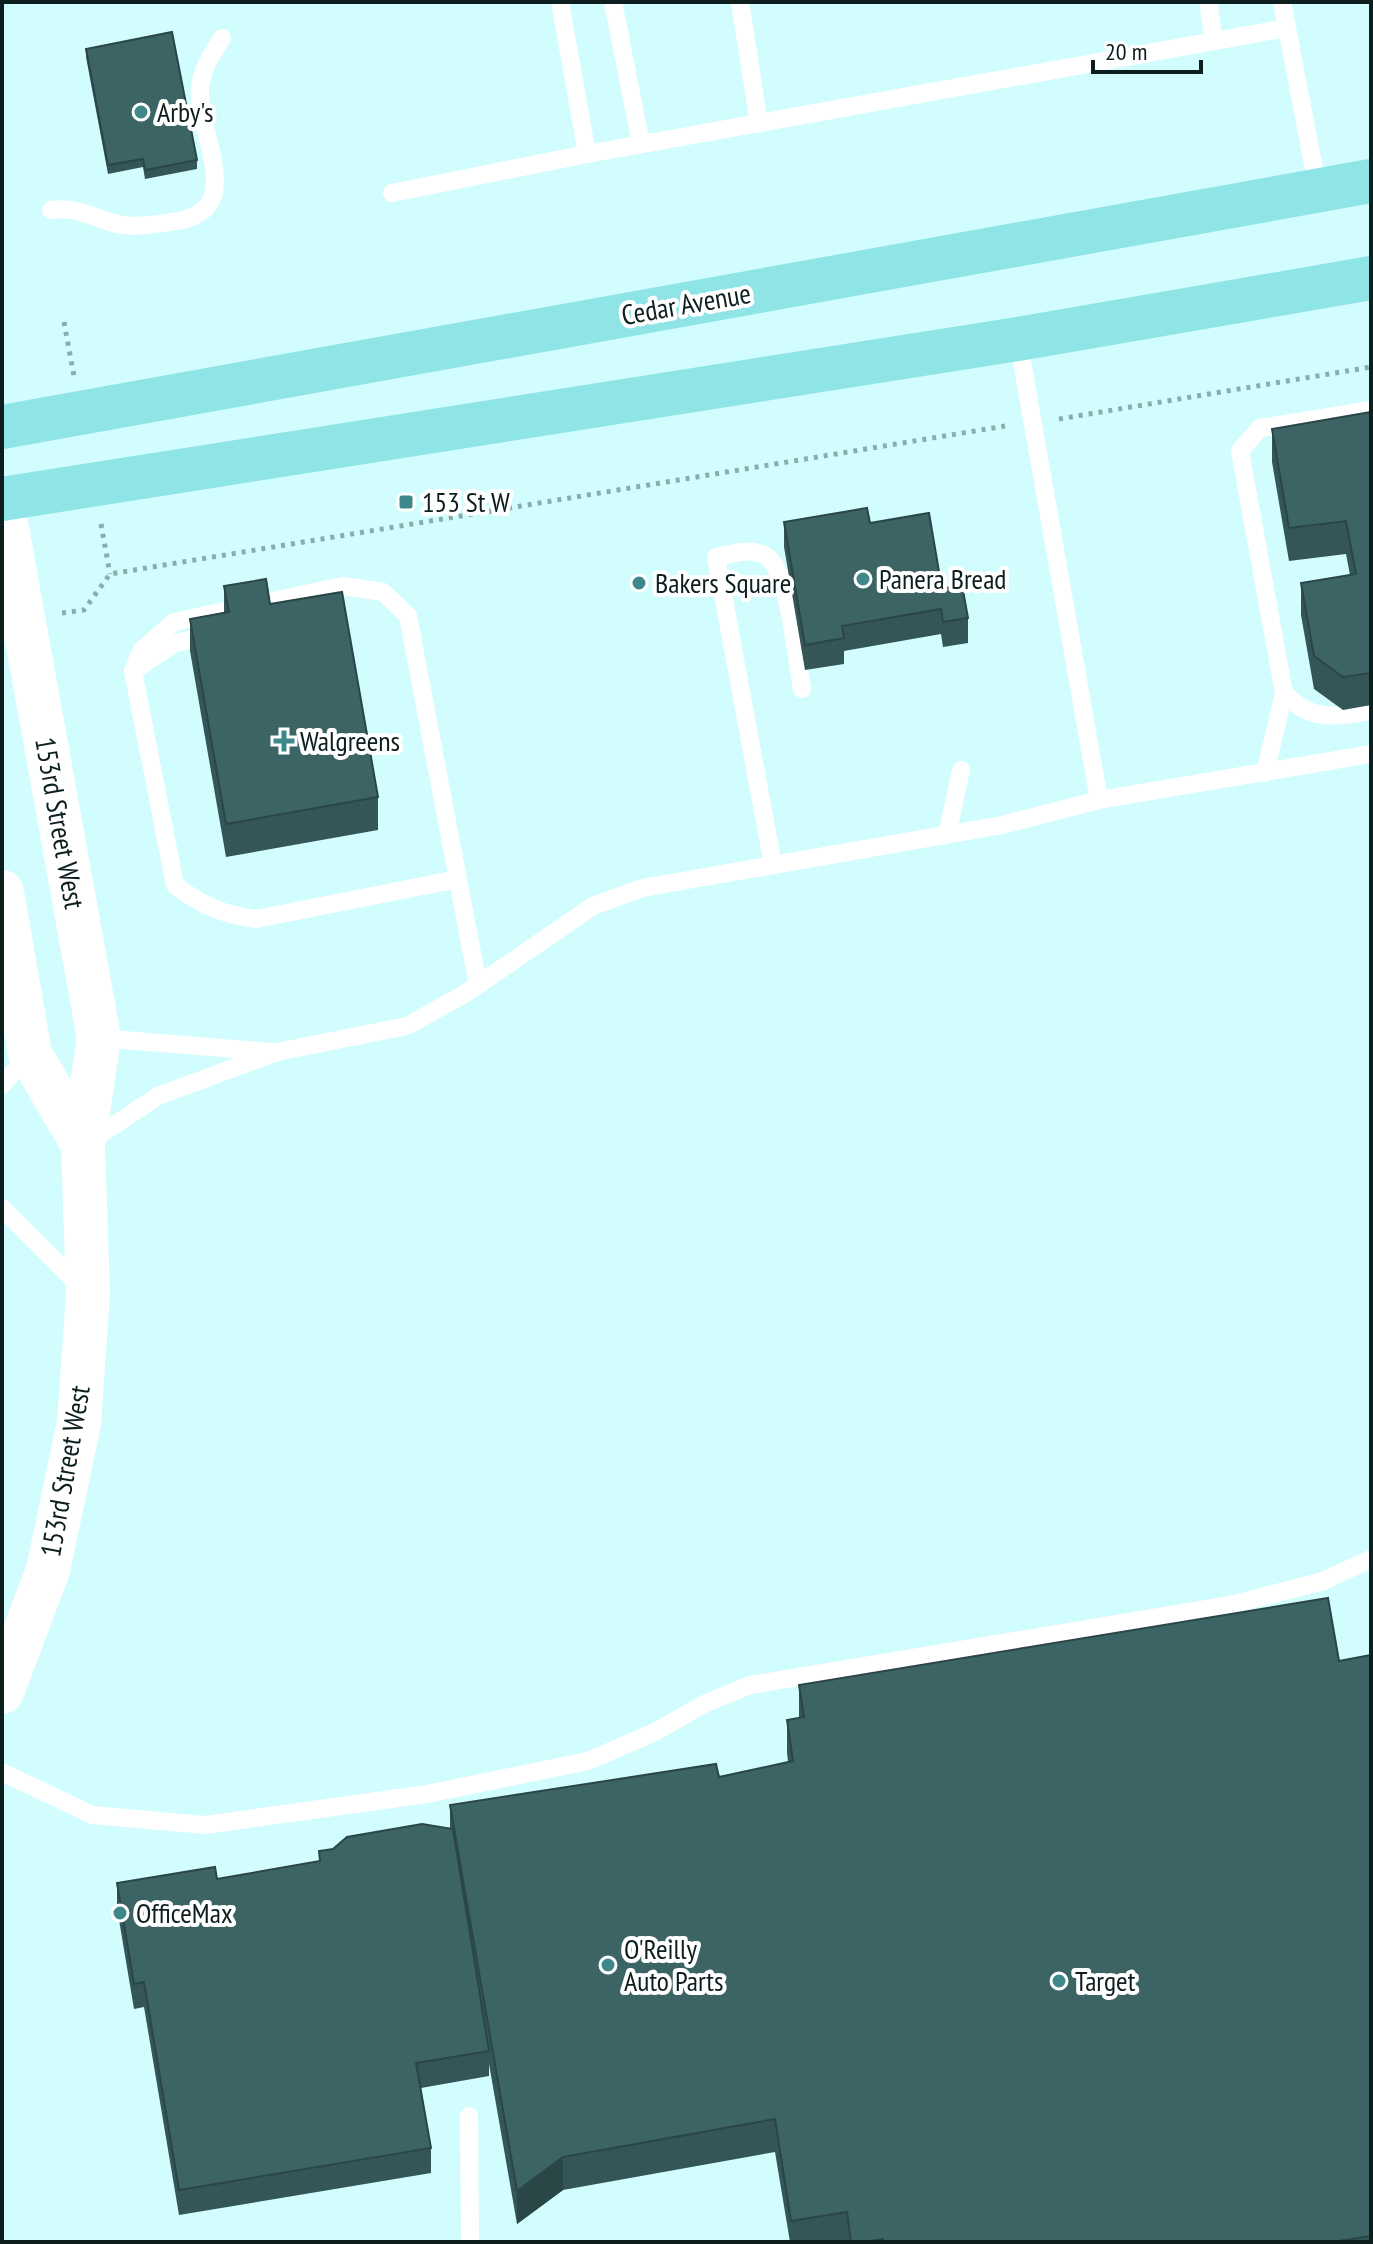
<svg xmlns="http://www.w3.org/2000/svg" width="1373" height="2244" font-family="'PT Sans Narrow',sans-serif">
<rect width="100%" height="100%" fill="#d2fdfe"/>
<g fill="none" stroke-linecap="round" stroke-linejoin="round">
<path stroke="#8bacad" stroke-width="5" stroke-dasharray="4 6" stroke-linecap="butt" d="M64,322L74,376
M1059,419L1371,367
M101,524L110,574
M62,613L84,610L110,574L1005,426"/>
<path stroke="#fff" stroke-width="18" d="M560,2L587,154
M613,2L641,144
M740,2L759,124
M1208,2L1214,41
M1282,2L1318,190
M392,193L587,154L1287,28
M51,210C82,206 94,220 122,225C138,227 160,224 177,221C248,209 197,135 200,88C202,68 212,54 222,38
M1018,339L1099,800
M133,671L173,644L212,634
M1284,693C1311,722 1334,717 1371,711
M1265,773L1284,693L1240,451L1260,428L1371,410
M947,835L961,770
M773,865L716,557C732,554 751,547 766,556C790,572 796,660 802,689
M458,879L256,919C223,915 201,905 175,885L133,671L141,651L174,622L343,586L383,592L408,616L478,985
M99,1038L271,1052
M2,1085L30,1054
M89,1142L158,1096L277,1052L407,1026L466,993L593,906L642,888L1002,825L1099,800L1371,754
M2,1208L82,1288
M2,1772L92,1815L205,1825L427,1794L588,1761L655,1732L704,1704L750,1685L1231,1605L1323,1581L1371,1559
M469,2116L470,2242"/>
<path stroke="#fff" stroke-width="44" d="M2,501L99,1038L83,1145L88,1294L79,1423L48,1570L2,1692
M2,892L30,1054L83,1145"/>
<path stroke="#8fe4e6" stroke-width="44" d="M2,427L1371,181
M2,499L1018,339L1371,278"/>
</g>
<path fill="#345657" d="M86,49L197,160V169L145,179L143,167L108,174L86,57Z
M1371,412V705L1343,710L1314,689L1301,615V583L1350,575L1346,554L1289,561L1272,462V429Z
M784,522L870,523L942,589L968,618V643L943,647L941,634L844,651V664L805,670L784,547Z
M224,586L270,604L378,797V830L226,857L190,651V619L224,612Z
M1371,1655V2242H790L775,2152L563,2190L517,2224L489,2064V2076L421,2088L431,2148V2173L179,2215L144,2007L134,2009L117,1908V1883L217,1879L319,1862V1851L450,1829V1805L719,1777L788,1762L787,1752V1720L799,1718V1685L1339,1661Z"/>
<path fill="#2b4647" d="M563,2157V2190L517,2224V2191Z"/>
<path fill="#3d6465" stroke="#2b4647" stroke-width="2" d="M172,32L197,160L145,170L143,159L108,165L86,49Z
M1371,412V673L1343,677L1314,656L1301,583L1356,574L1346,521L1289,528L1272,429Z
M867,508L870,523L929,513L942,589L962,585L968,618L943,622L941,609L842,626L844,638L805,645L784,522Z
M266,579L270,604L342,592L378,797L226,824L190,619L229,612L224,586Z
M1328,1598L1339,1661L1371,1655V2236L1332,2242H884L883,2239L863,2242H851L847,2212L791,2221L775,2119L563,2157L517,2191L450,1805L716,1764L719,1777L793,1761L787,1720L804,1717L799,1685Z
M422,1824L453,1829L489,2051L416,2063L431,2148L179,2190L144,1982L134,1984L117,1883L215,1867L217,1879L320,1861L319,1851L333,1849L347,1837Z"/>
<g fill="#3f8889" stroke="#fff" stroke-width="3">
<circle cx="141" cy="112" r="8"/>
<rect x="398" y="494" width="16" height="16" rx="4"/>
<circle cx="863" cy="579" r="8"/>
<circle cx="639" cy="583" r="8"/>
<path d="M280 729h8v8h8v8h-8v8h-8v-8h-8v-8h8z"/>
<circle cx="120" cy="1913" r="8"/>
<circle cx="608" cy="1965" r="8"/>
<circle cx="1059" cy="1981" r="8"/>
</g>
<g text-anchor="middle" stroke-width="8" stroke-linejoin="round" paint-order="stroke">
<g font-size="28" fill="#0d1e1e" stroke="#fff" text-anchor="start">
<text x="157" y="122">Arby's</text>
<text x="422" y="512">153 St W</text>
<text x="879" y="589">Panera Bread</text>
<text x="655" y="593">Bakers Square</text>
<text x="300" y="751">Walgreens</text>
<text x="136" y="1923">OfficeMax</text>
<text x="624" y="1959">O'Reilly<tspan x="624" dy="32">Auto Parts</tspan></text>
<text x="1075" y="1991">Target</text>
</g>
<g font-size="28" fill="#0d1e1e" stroke="#fff">
<text transform="translate(686 304) rotate(-10)" y="10">Cedar Avenue</text>
<text transform="translate(60 823) rotate(80)" y="10">153rd Street West</text>
<text transform="translate(65 1471) rotate(-80)" y="10">153rd Street West</text>
</g>
</g>
<rect width="1373" height="2244" fill="none" stroke="#0d1e1e" stroke-width="8"/>
<path d="M1093 60v12h108v-12" fill="none" stroke="#0d1e1e" stroke-width="4"/>
<text x="1105" y="60" font-size="24" fill="#0d1e1e" stroke="#ffffff" stroke-width="6" paint-order="stroke">20 m</text>
</svg>
